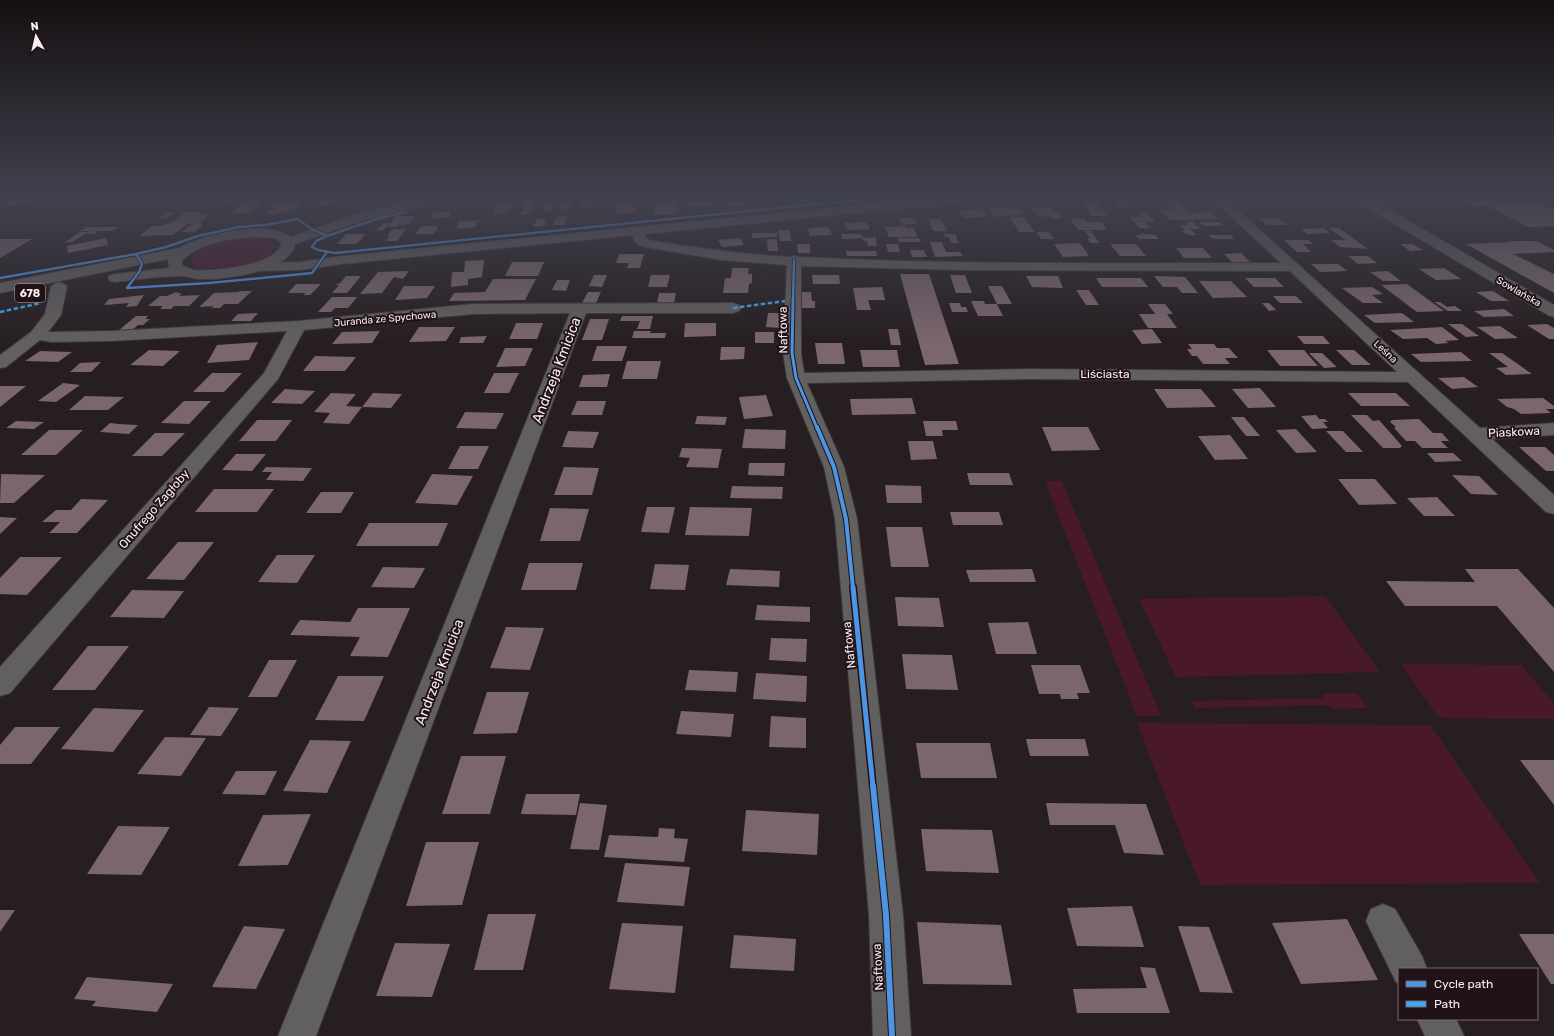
<svg xmlns="http://www.w3.org/2000/svg" width="1554" height="1036" font-family="Rubik,sans-serif">
<rect width="100%" height="100%" fill="#261e21"/>
<path fill="#49192b" d="M243,238C254,238 267,237 276,245C271,267 207,276 191,262C197,243 226,241 243,238Z
M1045,481H1062L1161,716H1137Z
M1325,596L1380,672L1176,677L1139,599Z
M1401,664L1521,665L1554,703V719L1439,718Z
M1357,693L1368,708L1333,709L1330,705L1195,708L1192,701L1324,698L1322,694Z
M1137,723L1430,725L1540,883L1200,885Z"/>
<path fill="#7b666d" d="M11,198H40L28,204L0,206Z
M181,198H193L190,200L174,202Z
M251,198H264L257,203H261L256,207H260L257,209H253L248,213L230,214Z
M338,198L341,202L320,206L317,201Z
M668,198H679L676,214L654,215L657,199H668Z
M688,198H714L713,206H687Z
M1459,198H1528L1554,210V226L1528,227L1486,205L1475,206Z
M1112,199H1123L1129,207H1118Z
M225,200H241L236,204H220Z
M583,200H593L590,208L580,209Z
M1164,200H1176L1189,213L1212,212L1219,219L1170,220L1161,210H1173Z
M297,201L301,206L294,207L296,210L270,215L268,211L276,210L271,207L277,206L276,205Z
M747,201L750,206L730,207L728,202Z
M573,202L570,209H559L562,203Z
M1082,202H1096L1107,216H1092Z
M525,203H535L530,214L520,215Z
M497,205H513L509,212L492,215Z
M546,205H554L552,211H544Z
M618,205H638L636,213H616Z
M1017,206L1022,214L995,217L989,208Z
M1050,207L1060,215L1062,218L1053,219L1049,216L1040,217L1030,209Z
M959,210H982L986,217L963,218Z
M451,211V217L432,219L431,213Z
M167,212H176L166,218H158Z
M185,212H203L201,214H210L199,223H203L201,225H203L195,232H182L192,224H188L173,235L139,236L152,226H160L172,222Z
M1138,213H1147L1155,222H1145L1151,228H1139L1130,217H1142Z
M396,216H415L409,224L399,225L397,227H388Z
M568,216L564,225H553L556,217Z
M1010,217H1024L1035,232H1019Z
M899,218H914L917,224L902,225Z
M1259,218H1278L1287,225H1267Z
M537,219H547L544,226L533,227Z
M928,219H941L947,231H933Z
M1070,219H1084L1087,222H1102L1107,230H1078Z
M481,220V222H477L476,227L457,229L459,221Z
M866,222L870,229L847,230L844,223Z
M1185,222H1193L1200,229H1192L1189,227L1196,235H1189L1184,233L1182,231H1185L1180,225H1188Z
M1199,222H1219L1224,226H1204Z
M384,223H390L384,230L375,231Z
M421,226H438L436,229L439,228L433,234H415Z
M905,226L906,228H914L917,237H889L885,227Z
M86,227H118L112,231H98L94,234H86L90,231H80Z
M829,227L832,235L810,236L808,228Z
M1324,228L1330,233L1307,234L1301,229Z
M1329,228H1339L1368,249L1340,247L1331,240H1345Z
M392,229H406L397,241H386L390,235L387,236Z
M778,230H790L791,241H780Z
M1085,231H1091L1099,243H1091L1087,238H1090Z
M80,232H88L72,242L64,243Z
M1037,232H1049L1054,239H1041Z
M752,233H777V237L752,238Z
M1140,233L1155,235L1159,239H1139L1135,235H1141Z
M346,234H366L357,244H337Z
M841,234H861L864,238L876,237L877,246H868L867,241H864L862,238L842,239Z
M943,234H955L959,243H951L949,237H945Z
M1208,235H1230L1235,239H1213Z
M106,238L108,245L68,253L67,246Z
M740,238L744,245L722,247L718,240Z
M898,238H919L921,242H899Z
M0,239H32L0,258Z
M767,239H777L778,251H768Z
M1284,240H1308L1313,244H1303L1311,252H1297Z
M1509,241H1537L1554,250V252L1513,254L1554,274V293L1466,244L1511,242Z
M930,242H942L946,252H960L963,256L935,257Z
M1080,243L1089,256L1063,257L1054,244Z
M797,244H810V253H798Z
M886,244H898L900,252H888Z
M1110,244H1136L1146,256H1120Z
M1400,244H1412L1423,250L1410,251Z
M1176,248H1203L1212,258H1184Z
M910,250H924L927,257H912Z
M846,251H876L877,256H847Z
M1241,253L1252,264H1234L1224,254Z
M619,254H644L640,268H627L629,263H616Z
M1348,256H1368L1377,263L1358,264Z
M484,260L482,277L468,279V285L451,287L452,272H464L465,261Z
M512,262H544L538,276H505Z
M1311,264H1338L1347,271L1320,272Z
M732,268H749L748,274H752V283L749,284L748,293H723L725,278H731Z
M1444,268L1461,279L1436,280L1419,269Z
M409,271L403,279L394,277L382,293L360,294L378,272Z
M1388,271L1401,281H1383L1370,272Z
M900,274H929L959,364L925,365Z
M594,275H607L602,287L589,286Z
M651,275H670L667,287H648Z
M812,275H839L840,284H813Z
M950,275H965L972,293H956Z
M346,276H361L347,293H332L339,285H335L340,283Z
M1026,276H1058L1063,288L1032,287Z
M1154,276L1185,277L1198,293H1182L1177,287H1163Z
M1096,278H1141L1148,287H1102Z
M1245,278H1275L1284,287H1254Z
M493,279H536L525,300L449,301L454,293L485,292Z
M557,280H570L566,291L552,290Z
M1199,281H1231L1247,297L1213,298Z
M296,284H321L310,295H303L306,293H288Z
M1407,284L1437,306L1444,311L1417,312L1381,285Z
M404,286H435L427,298L395,300Z
M988,286H1002L1012,304H997Z
M882,287L885,300H868L871,310H857L853,288Z
M1372,287L1383,294L1372,295L1383,303H1363L1342,288Z
M1076,290H1089L1099,305H1086Z
M240,291H252L238,304H224L220,308H211L214,306L199,307L214,293L238,292Z
M1493,291L1509,301H1491L1476,292Z
M176,292L182,294L179,296L200,295L189,306H174L171,309H160L163,306H148L160,296H167Z
M588,292H601L596,303H582Z
M801,292H811L812,301H815V308H801Z
M659,293H676L674,303H657Z
M144,295L137,306L126,307L129,303L104,305L109,299Z
M1273,296H1296L1303,303H1280Z
M332,297H357L348,308H335L331,312H318Z
M971,301H984L985,304H997L1003,316H978Z
M1434,302H1440L1447,307L1455,306L1462,311H1448Z
M949,303H960L961,307H966L968,312H952Z
M1262,303H1269L1276,310L1269,311Z
M1148,304H1165L1173,314H1167L1177,328H1148L1139,314H1155Z
M1504,309L1514,316L1484,317L1474,311Z
M258,313L251,321H231L238,314Z
M768,313H783L782,328L766,327Z
M1402,313L1414,322L1375,323L1364,315Z
M136,316H148L145,319H150L143,325H138L131,331H118Z
M622,316H653L650,329H637L640,321H620Z
M590,319H609L602,340H582Z
M516,323H543L537,339H509Z
M685,323H716V336L684,337Z
M1448,324H1462L1479,336L1466,337Z
M1547,324L1554,328V339H1549L1527,325Z
M1500,326L1518,338L1495,339L1477,327Z
M419,327H455L446,341L409,342Z
M1442,327L1459,340L1445,341L1449,343L1436,344L1427,338L1403,339L1390,330Z
M888,329H898L901,345H891Z
M1152,329L1162,343L1142,344L1132,330Z
M380,331L372,343L332,344L342,332Z
M634,331H651L650,333H666L665,338H632Z
M755,332H774V343H755Z
M487,336L483,343H459L461,337Z
M1297,336H1323L1330,344H1304Z
M258,342L249,360L207,363L217,345Z
M815,343H842L845,364H818Z
M1188,344H1214L1217,348H1229L1238,358H1225L1230,364H1203L1197,356H1192L1187,349H1192Z
M597,346H627L622,361H592Z
M721,347H745L744,359L720,360Z
M505,348H533L525,366L496,367Z
M149,350L180,351L163,366L130,365Z
M860,350H897L900,367H863Z
M1267,350H1304L1318,366H1280Z
M1336,350H1354L1371,365H1352Z
M40,351L72,352L58,362L25,361Z
M1461,352L1472,361L1421,362L1411,354Z
M1309,353H1322L1337,367L1324,368Z
M1489,353H1502L1532,374L1506,375L1496,368L1508,367Z
M315,356L356,357L345,371H303Z
M627,361H661L657,379H622Z
M101,362L91,372H70L80,363Z
M212,373H242L224,392H193Z
M494,373H519L509,393H484Z
M610,374L607,387H579L583,375Z
M1464,377L1478,387L1452,389L1438,378Z
M63,383L80,385L56,402L38,401Z
M0,386H26L0,407Z
M1260,388L1276,407L1248,408L1232,389Z
M285,389L315,391L302,404L271,403Z
M1154,389H1201L1216,407L1167,408Z
M331,393L356,394L346,406L362,407L349,424L323,423L330,413L314,412Z
M373,393L402,394L391,408L362,407Z
M1348,393H1396L1410,406H1361Z
M766,395L773,416L744,419L739,397Z
M85,396L124,397L108,410H69Z
M912,398L916,414L852,415L850,399Z
M1543,398L1554,406V409H1546L1551,413L1521,414L1514,409L1507,407L1497,399Z
M184,401H211L189,424L161,423Z
M577,401H606L602,415H571Z
M465,412L504,413L496,429L456,428Z
M1316,415L1319,419H1325L1328,422H1323L1328,428L1312,429L1301,416Z
M1351,415H1367L1373,421L1379,420L1402,446L1400,448H1383Z
M697,416L727,417L725,425L695,424Z
M1231,417H1244L1260,436H1246Z
M1419,419L1433,433H1442L1449,441H1441L1448,448H1422L1415,441H1406L1394,428L1396,427L1390,422L1392,420Z
M257,420H292L276,441H239Z
M16,421L44,422L34,429L6,428Z
M923,421H956L958,430H942L943,436H926Z
M110,423L118,424L138,425L129,434L100,432Z
M1042,427H1088L1100,450L1052,451Z
M745,429L786,430L785,449L742,448Z
M1296,429L1317,452L1296,453L1276,430Z
M49,430H83L56,455H21Z
M568,431L599,432L593,448L562,447Z
M1326,431H1343L1363,452H1346Z
M155,433H185L162,456H132Z
M1230,435L1248,459L1215,460L1198,436Z
M908,441H933L937,459L911,460Z
M460,446H489L478,469H448Z
M1519,447H1545L1554,455V471H1546Z
M682,448L722,449L718,468L686,467L690,458L679,457Z
M1427,453H1453L1462,461L1435,462Z
M236,454H266L252,471L222,470Z
M749,463H785L784,476L748,475Z
M266,467L312,468L303,481L266,480L272,472H262Z
M564,467L599,468L592,495H554Z
M967,473H1009L1013,485H970Z
M1,474L45,475L14,503H0Z
M432,474L473,476L457,505L415,503Z
M1452,475L1479,476L1498,495L1471,494Z
M1338,479H1375L1397,504L1359,505Z
M885,485L921,486L922,503H887Z
M732,486L783,487L782,499L730,498Z
M214,489H274L257,512H195Z
M321,492H354L341,513H306Z
M1437,497L1455,516H1424L1407,498Z
M81,499L108,500L77,533H49L60,522H42L56,510H71Z
M647,507H675L669,533L641,532Z
M690,507L752,508L749,536L685,535Z
M550,508L589,509L580,541H540Z
M950,512H999L1003,525H953Z
M0,517L17,518L0,534Z
M369,523H448L438,546H356Z
M886,527H922L929,567H891Z
M178,542H214L184,580L146,579Z
M277,555H315L297,583L258,582Z
M20,557H62L27,595L0,594V578Z
M529,563H583L576,590H521Z
M655,564L689,565L685,590L650,589Z
M383,567L425,568L414,588L371,587Z
M730,569L780,571L779,587L726,585Z
M1032,569L1036,582H970L966,570Z
M1465,569H1518L1554,608V672L1497,606H1405L1386,581L1475,582Z
M132,590L184,591L164,618L110,617Z
M895,597L939,598L944,627L898,626Z
M757,605L810,607V622L755,620Z
M358,608H410L388,657L350,656L360,637L290,635L300,620L350,622Z
M1028,622L1037,654H996L988,623Z
M506,627L544,628L530,670L490,668Z
M771,638L807,639L806,662L769,660Z
M88,646H129L95,690H52Z
M902,654L952,655L958,690L906,689Z
M269,660H297L277,697H248Z
M1031,665H1080L1090,693H1077L1079,699H1061L1060,694H1039Z
M689,670L738,672L736,692L685,690Z
M756,673L807,676L806,702L753,699Z
M338,676H384L364,721L315,720Z
M487,692H529L517,733L473,734Z
M209,707L239,708L221,736L190,735Z
M94,708L144,710L113,752L61,749Z
M681,711L734,714L731,737L676,734Z
M771,716L806,718V748L769,747Z
M15,727H60L31,764H0V745Z
M165,737L206,738L181,776L137,774Z
M1026,739H1085L1089,756H1030Z
M310,740L351,741L327,793L283,791Z
M916,743H990L997,778H921Z
M461,756H506L490,814H442Z
M1520,760H1554V805Z
M236,771H277L265,795L222,794Z
M526,794H580L576,815L521,814Z
M580,803L607,805L599,850L570,849Z
M1046,803L1146,804L1164,855L1124,853L1115,825H1050Z
M746,810L819,814L817,855L742,851Z
M311,814L288,865L238,866L263,815Z
M118,826L170,827L141,875L87,874Z
M659,828L675,829L674,838L688,839L684,862L604,857L609,835L658,837Z
M921,829L992,830L999,873L926,871Z
M426,842H479L462,905L406,906Z
M625,863L690,867L684,906L617,902Z
M1132,906L1144,947L1077,946L1067,908Z
M0,910H15L0,932Z
M488,914H536L523,970H474Z
M1347,919L1378,980L1301,984L1272,923Z
M917,922L1001,925L1012,985L923,984Z
M622,923L683,926L675,993L609,989Z
M244,926L285,929L256,989L212,987Z
M1178,926L1209,927L1233,993L1200,992Z
M1519,934H1554V984H1551Z
M734,935L796,939L794,971L730,968Z
M395,943L450,944L432,997L376,996Z
M1140,967L1155,968L1170,1013H1077L1073,989L1147,988Z
M87,977L110,979L173,984L157,1012L92,1006L96,1001L74,999Z"/>
<g fill="none" stroke-linecap="round" stroke-linejoin="round">
<defs>
<path id="minor" d="M1211,198H1224L1480,428L1554,423V435L1492,439L1554,495V514L1546,512L1408,382L1030,379L807,383L844,467L857,519L903,915L911,1036H873L869,915L835,519L824,467L787,378L783,353L787,265L721,260L645,247C635,245 633,239 630,230L632,227H642L646,237L649,240C696,248 742,254 789,257L794,256L799,257C960,265 1120,263 1281,263ZM801,266L964,270L1290,271L1397,372L1030,369L804,373L801,353Z
M1354,198H1369L1554,305V317L1548,315L1356,201Z
M59,282L64,284L67,287L61,315L48,332L111,331L298,321L473,304L733,303L739,305L741,308L739,311L733,313H586L316,1036H278L570,313L473,314L304,330L278,379L10,693L0,696V667L264,373L287,331L111,341L51,342L40,340L6,367L0,368V355L31,332L45,314L51,287L54,284Z
M1383,904L1395,909L1422,956L1427,969H1399V983L1396,982L1366,921L1371,909Z
M1417,1019H1456L1464,1036H1425Z"/>
<path id="tertiary" d="M931,198H973L971,201L967,202L342,264L300,270L257,271L252,270L250,267L252,264L257,263L300,262L342,256Z"/>
<path id="trunk" d="M423,198H443L441,201L366,220L295,244C290,272 223,280 200,279C193,279 186,275 179,276C158,276 136,280 115,282L110,281L108,278L110,275L115,274L169,268L168,259L0,293V283L179,248C203,234 267,219 291,237L356,214ZM255,237L274,238L281,242C282,265 211,272 194,270C189,269 186,267 182,265V260C203,242 228,239 255,237Z"/>
</defs>
<use href="#minor" stroke="#3e383b" stroke-width="2"/>
<use href="#tertiary" stroke="#3e383b" stroke-width="2"/>
<use href="#trunk" stroke="#3e383b" stroke-width="2"/>
<use href="#minor" fill="#625f5f" fill-rule="evenodd"/>
<use href="#tertiary" fill="#625f5f" fill-rule="evenodd"/>
<use href="#trunk" fill="#635d5f" fill-rule="evenodd"/>
<path stroke="#3fa9f5" stroke-width="2.5" stroke-dasharray="4.5 2.5" stroke-linecap="butt" d="M733,308L785,301
M0,312L41,303"/>
<defs>
<path id="cycleway-far4" d="M327,236L380,218L406,212
M136,254L142,264L139,272L127,288L209,283L312,273L327,252
M0,278L136,254L166,247L198,236L239,227L265,225L298,219L311,229L327,236L316,241L312,247L318,250L335,253L878,198
M793,300L794,260"/>
<path id="cycleway-far3" d="M793,299L792,353L796,378L817,428"/>
<path id="cycleway-far2" d="M817,427L834,467L846,519L853,588"/>
<path id="cycleway-far1" d="M853,587L873,787"/>
<path id="cycleway" d="M873,786L886,915L892,1036"/>
</defs>
<use href="#cycleway-far4" stroke="#201216" stroke-width="4"/>
<use href="#cycleway-far3" stroke="#201216" stroke-width="5"/>
<use href="#cycleway-far2" stroke="#201216" stroke-width="6"/>
<use href="#cycleway-far1" stroke="#201216" stroke-width="8"/>
<use href="#cycleway" stroke="#201216" stroke-width="8"/>
<use href="#cycleway-far4" stroke="#4d94e3" stroke-width="2.5"/>
<use href="#cycleway-far3" stroke="#4d94e3" stroke-width="3"/>
<use href="#cycleway-far2" stroke="#4d94e3" stroke-width="4"/>
<use href="#cycleway-far1" stroke="#4d94e3" stroke-width="5"/>
<use href="#cycleway" stroke="#4d94e3" stroke-width="6"/>
</g>
<linearGradient id="sky" x2="0" y2="1"><stop stop-color="#151012"/><stop offset="0.58" stop-color="#41414e"/><stop offset="1" stop-color="#41414e" stop-opacity="0"/></linearGradient>
<rect width="1554" height="343" fill="url(#sky)"/>
<g text-anchor="middle" stroke-width="4" stroke-linejoin="round" paint-order="stroke">
<g font-size="10" fill="#f9eef0" stroke="#201216">
<text transform="translate(1519 291) rotate(30)" y="4">Sowlańska</text>
<text transform="translate(385 318) rotate(-5)" y="4">Juranda ze Spychowa</text>
<text transform="translate(1386 351) rotate(43)" y="4">Leśna</text>
</g>
<rect fill="#201216" stroke="#b8acaf" stroke-width="1" x="15" y="284" width="30" height="18" rx="3"/>
<g font-size="11" font-weight="bold" fill="#f9eef0">
<text x="30" y="297">678</text>
</g>
<g font-size="12" fill="#f9eef0" stroke="#201216">
<text transform="translate(783 330) rotate(-91)" y="4">Naftowa</text>
<text x="1105" y="378">Liściasta</text>
<text transform="translate(1514 432) rotate(-3)" y="4">Piaskowa</text>
<text transform="translate(154 509) rotate(-49)" y="4">Onufrego Zagłoby</text>
<text transform="translate(849 645) rotate(-96)" y="4">Naftowa</text>
<text transform="translate(878 967) rotate(-93)" y="4">Naftowa</text>
</g>
<g font-size="14" fill="#f9eef0" stroke="#201216">
<text transform="translate(556 370) rotate(-69)" y="5">Andrzeja Kmicica</text>
<text transform="translate(439 672) rotate(-69)" y="5">Andrzeja Kmicica</text>
</g>
</g>
<rect x="1398" y="968" width="140" height="52" fill="#201216" stroke="#776a6d"/>
<rect x="1406" y="981" width="20" height="6" fill="#4d94e3" stroke="#776a6d"/>
<text x="1434" y="988" font-size="12" fill="#f9eef0">Cycle path</text>
<rect x="1406" y="1001" width="20" height="6" fill="#3fa9f5" stroke="#776a6d"/>
<text x="1434" y="1008" font-size="12" fill="#f9eef0">Path</text>
<g transform="translate(36 36) rotate(352)" stroke="#201216" stroke-width="3" paint-order="stroke">
<path d="M0-3L7 15L0 10L-7 15Z" fill="#f9eef0"/>
<text y="-6" font-size="11" font-weight="bold" text-anchor="middle" fill="#f9eef0">N</text>
</g>
</svg>
